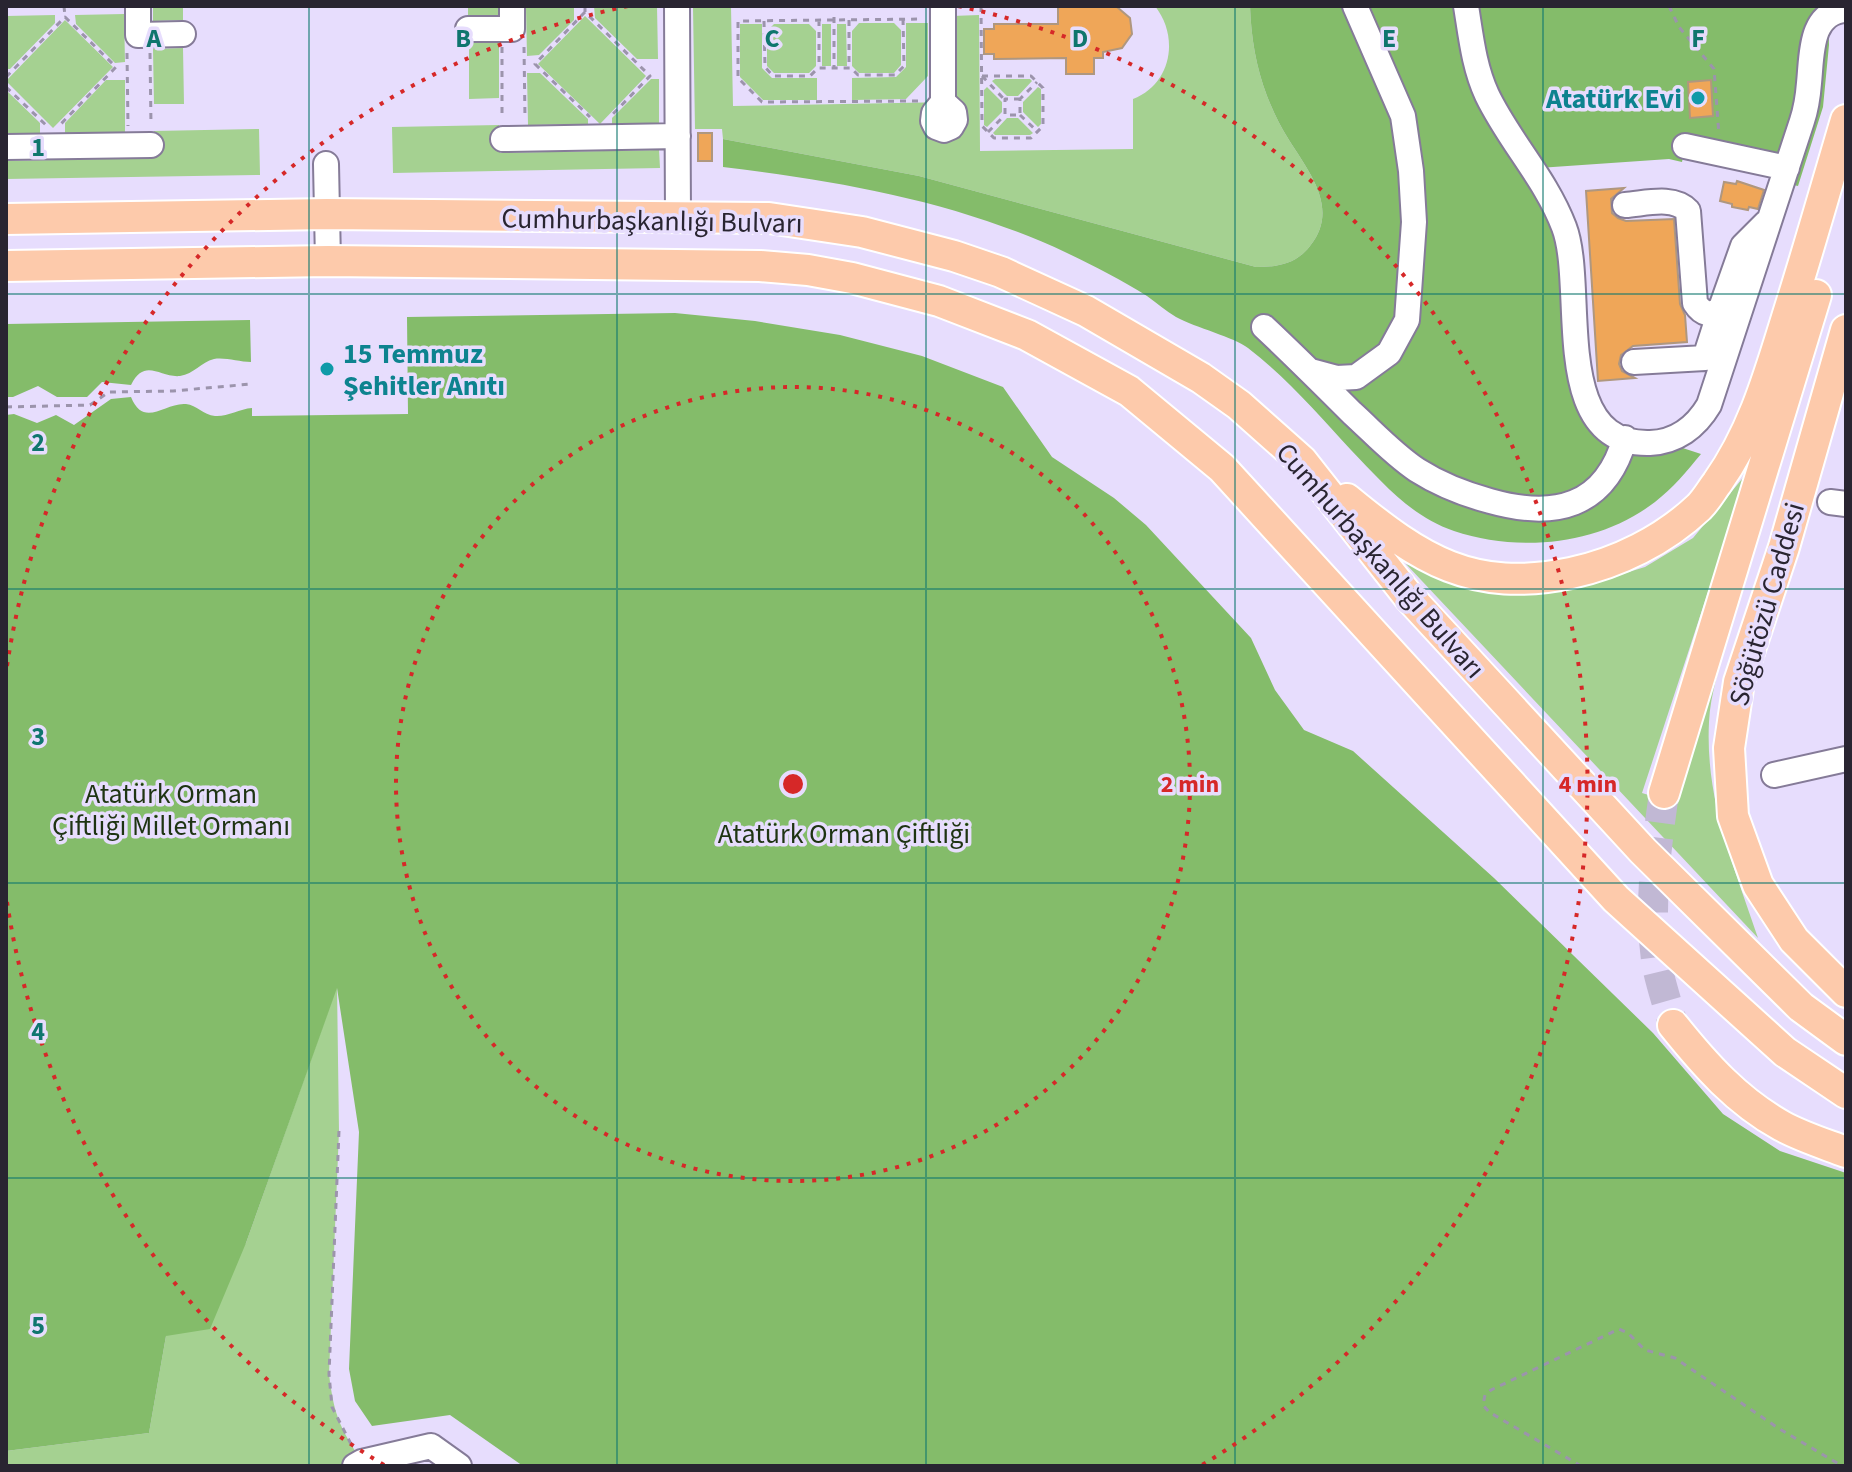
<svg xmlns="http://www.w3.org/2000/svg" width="1852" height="1472" font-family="'Source Sans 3',sans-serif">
<rect width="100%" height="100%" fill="#e7ddfd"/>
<path fill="#a5d191" d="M153,6H183V20L153,21Z
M468,6H498V15H468Z
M594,6H657L658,59H637L595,18Z
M1155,6H1250C1251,37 1256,67 1267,96C1273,111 1280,126 1289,140C1309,172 1340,209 1310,246C1296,264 1278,267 1256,267L919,176L723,139L722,129H695L693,8L731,7L733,106L952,102V16L979,15L980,151L1133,149V99C1171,84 1180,38 1155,6Z
M574,7V20L539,55L527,56L526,8Z
M124,14L125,62L115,63L76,24L75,15Z
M55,15V23L10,69H6V16Z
M585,16L646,76L600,124L538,64Z
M65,20L113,67L53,128L6,81Z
M859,23H894L901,30V65L894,73H859L852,66V31Z
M906,23H928V76L906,99L852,100V78L896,77L906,67Z
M740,24H762V68L772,78H817V100H763L740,77Z
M774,24H809L816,31V66L809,73H774L767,66V31Z
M822,24H831V66H822Z
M837,24H846L847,66H837Z
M469,43H499V98L469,99Z
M183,48L184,104H154L153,49Z
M527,73H540L588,119V124L528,125Z
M651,79H659V123L612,124V118Z
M995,79H1030L1032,81L1018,96H1007L992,81Z
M106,80H125V132L65,133V123Z
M987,87L1002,102V112L987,127L984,125V90Z
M1038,87L1041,89V124L1038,127L1023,112V102Z
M6,90L40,123V133L6,134Z
M1007,118H1018L1033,133L1030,135H995L993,133Z
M499,125L500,153L659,150L660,168L393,173L392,127Z
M259,129L260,175L6,179V161L154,158V131Z
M1747,473L1642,793L1678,804L1682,778L1726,637C1721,665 1710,694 1709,722C1705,801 1734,865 1758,938L1406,564L1471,583L1519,594L1583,586L1645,567L1693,538Z
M337,986L339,1131L329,1374C334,1417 341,1430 365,1466H6V1451L149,1433L166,1336L246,1243Z"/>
<path fill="#84bc6a" d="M1250,6H1828L1829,45L1823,107L1798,186L1769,180L1772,165L1685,147L1682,162L1669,159L1523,169L1558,234L1582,415L1701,454C1687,471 1673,488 1655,502C1599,545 1520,553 1454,531C1410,516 1382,482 1351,450C1319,415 1286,377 1248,348C1234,337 1196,328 1176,317C1166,311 1157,303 1147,296C1122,280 1094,266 1067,253C959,202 841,181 723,167V139L919,176L1256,267C1278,267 1296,264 1310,246C1340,209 1309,172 1289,140C1280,126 1273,111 1267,96C1256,67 1251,37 1250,6Z
M675,313L755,321L840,335L922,356L1003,387L1052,457L1114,498L1146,525L1251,638L1275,690L1304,730L1353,751L1494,878L1653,1033L1723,1114L1780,1151L1846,1173V1466H523L450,1415L372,1426L355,1401L349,1369L359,1132L337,988L246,1243L210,1329L166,1336L149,1433L6,1451V415L14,414L37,423L56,415L74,425L111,399L131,397C144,429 165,402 186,404C197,405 203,415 215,416C227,417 239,409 252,408V416L408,414L407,317Z
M250,320L251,362C239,362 225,357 214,359C201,362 194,374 180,376C160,378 145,357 131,385L102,382L87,397H57L38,386L13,397H6V324Z"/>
<path fill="#efa658" stroke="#af977f" stroke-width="2" d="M1058,6L1117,7L1130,18L1132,34L1122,48L1103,52V58H1094V74H1066V58L994,59V54H984V29H994V24H1058Z
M1711,80L1713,116L1690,118L1688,82Z
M698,133H712V161H698Z
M1737,181L1764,190L1758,209L1749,207L1748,210L1732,207V204L1720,201L1724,182L1736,184Z
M1624,188L1611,199L1612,213L1618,218L1626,221L1674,219L1680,304L1685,315L1687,342L1633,346L1621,355L1619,364L1622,371L1635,378L1598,381L1586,191Z"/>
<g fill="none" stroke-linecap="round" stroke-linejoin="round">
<path stroke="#c1b8d4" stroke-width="30" stroke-dasharray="30 15" stroke-linecap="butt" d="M1664,793C1656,850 1648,909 1657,966C1661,985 1668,1006 1673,1025"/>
<defs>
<path id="minor" d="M138,6V35L183,34
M677,6L678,217
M943,6V102
M1466,6C1471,37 1474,67 1487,95C1509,141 1546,179 1564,227C1587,287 1548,446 1650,443C1676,442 1696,427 1709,405L1802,121C1806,109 1808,96 1809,83C1812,56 1809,12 1846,10
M468,29H512V6
M943,102L954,112L955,120L951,127L944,130L936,127L933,121L934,113Z
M503,139L678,136
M1685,146L1787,168
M6,147L151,145
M326,164L328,261
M1625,205C1644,204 1673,195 1688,211L1695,303C1702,314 1711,317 1721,308L1743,246L1766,223
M1264,327C1294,355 1323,384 1352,413C1373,432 1393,454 1417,470C1439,484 1464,494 1490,501C1554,519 1605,508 1625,438
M1634,362L1705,358L1721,308
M1311,371L1337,378L1356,377L1389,353L1407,320L1414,222L1411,171L1403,116L1355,6
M1830,502L1846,504
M1774,775L1846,759
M355,1466L362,1462L431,1446L459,1466"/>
<path id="major" d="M6,219L327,214L769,218L862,232L954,256L1001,272L1086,311L1201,378L1239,405L1302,461L1409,597L1643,851L1801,1007L1846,1040
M6,266L328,261L760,266L808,270L852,278L939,301L1027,335L1129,391L1222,468L1616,899L1785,1052L1846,1093
M1846,330L1784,547L1739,682L1729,748L1733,816L1758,885L1794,940L1846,992
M1347,499C1421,560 1472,593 1571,573C1618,563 1664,540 1699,507C1706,500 1711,491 1717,483C1754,431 1770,372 1789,311C1809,248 1827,184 1846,120
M1664,793L1816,295
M1673,1025C1705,1065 1737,1101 1782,1126C1802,1137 1825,1144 1846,1152"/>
</defs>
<use href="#minor" stroke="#857b98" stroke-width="28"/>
<use href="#major" stroke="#fff" stroke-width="34"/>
<path stroke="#9c94ac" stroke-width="3" stroke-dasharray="6 6" stroke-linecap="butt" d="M64,6L65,17
M585,6V12L650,76L609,118
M981,6L982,126
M1669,6L1679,27L1714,69L1719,135
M585,12L535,64L590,117
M834,17V68
M819,20V68
M849,20V68
M764,21L765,67L773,76H810L818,68H851L858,75H895L904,66L903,19
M502,47V119
M524,47L525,119
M127,53L128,126
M150,53L151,125
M982,76H1031L1043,88V126L1031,138H994L982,126
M982,76L1004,99
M6,77L65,17L116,67L58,127
M6,87L47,126
M1020,99H1005V115H1020V99L1037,82
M918,101L762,102L738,78V21L923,19
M1020,115L1037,131
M988,132L1005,115
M6,407L90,405L109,392L173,391L251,384
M339,1131L329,1374L332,1407L352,1446
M1581,1466L1489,1412L1483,1405L1485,1395L1491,1390L1619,1329L1628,1333L1645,1350L1675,1358L1778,1428L1842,1466"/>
<use href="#minor" stroke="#fff" stroke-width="24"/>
<use href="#major" stroke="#fdcaab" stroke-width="30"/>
</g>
<path fill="none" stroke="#0f766e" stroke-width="2" stroke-opacity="0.55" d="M309,6V1466M617,6V1466M926,6V1466M1235,6V1466M1543,6V1466M6,294H1846M6,589H1846M6,883H1846M6,1178H1846"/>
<g fill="none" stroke="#d62828" stroke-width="4" stroke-dasharray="4 8">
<circle cx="793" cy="784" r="397"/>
<path d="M384 1465A795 795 0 0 1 7 902M7 666A795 795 0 0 1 628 6M958 6A795 795 0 0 1 1202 1465"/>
</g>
<g fill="#0f9aa8" stroke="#e7ddfd" stroke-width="3">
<circle cx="1698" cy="98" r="8"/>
<circle cx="327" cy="369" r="8"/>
</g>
<g text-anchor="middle" stroke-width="7" stroke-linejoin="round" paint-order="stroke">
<g font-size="28" font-weight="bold" fill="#0d838f" stroke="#e7ddfd" text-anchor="end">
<text x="1682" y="108">Atatürk Evi</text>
<text x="343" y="363" text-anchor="start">15 Temmuz<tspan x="343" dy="32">Şehitler Anıtı</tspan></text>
</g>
<g font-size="28" fill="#292531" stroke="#e7ddfd">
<text transform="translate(652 220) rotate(1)" y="10">Cumhurbaşkanlığı Bulvarı</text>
<text transform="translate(1381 560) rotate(49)" y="10">Cumhurbaşkanlığı Bulvarı</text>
<text transform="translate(1766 604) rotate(-74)" y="10">Söğütözü Caddesi</text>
</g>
<g font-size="28" fill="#1e3412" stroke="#e7ddfd">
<text x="171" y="803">Atatürk Orman<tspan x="171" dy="32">Çiftliği Millet Ormanı</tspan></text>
<text x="844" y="843">Atatürk Orman Çiftliği</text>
</g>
</g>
<g font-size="26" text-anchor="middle" font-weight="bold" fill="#0f766e" stroke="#e7ddfd" stroke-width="7" stroke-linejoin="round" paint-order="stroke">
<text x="154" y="47">A</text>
<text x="463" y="47">B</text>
<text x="772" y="47">C</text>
<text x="1080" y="47">D</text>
<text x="1389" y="47">E</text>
<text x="1698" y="47">F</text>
<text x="38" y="156">1</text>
<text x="38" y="451">2</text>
<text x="38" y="745">3</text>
<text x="38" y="1040">4</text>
<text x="38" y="1334">5</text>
</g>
<circle cx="793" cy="784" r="12" fill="#d62828" stroke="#e7ddfd" stroke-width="4"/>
<g font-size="24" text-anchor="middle" font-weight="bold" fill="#d62828" stroke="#e7ddfd" stroke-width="7" stroke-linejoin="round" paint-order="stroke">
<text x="1190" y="792">2 min</text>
<text x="1588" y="792">4 min</text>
</g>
<rect width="1852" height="1472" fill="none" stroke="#292531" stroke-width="16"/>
</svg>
